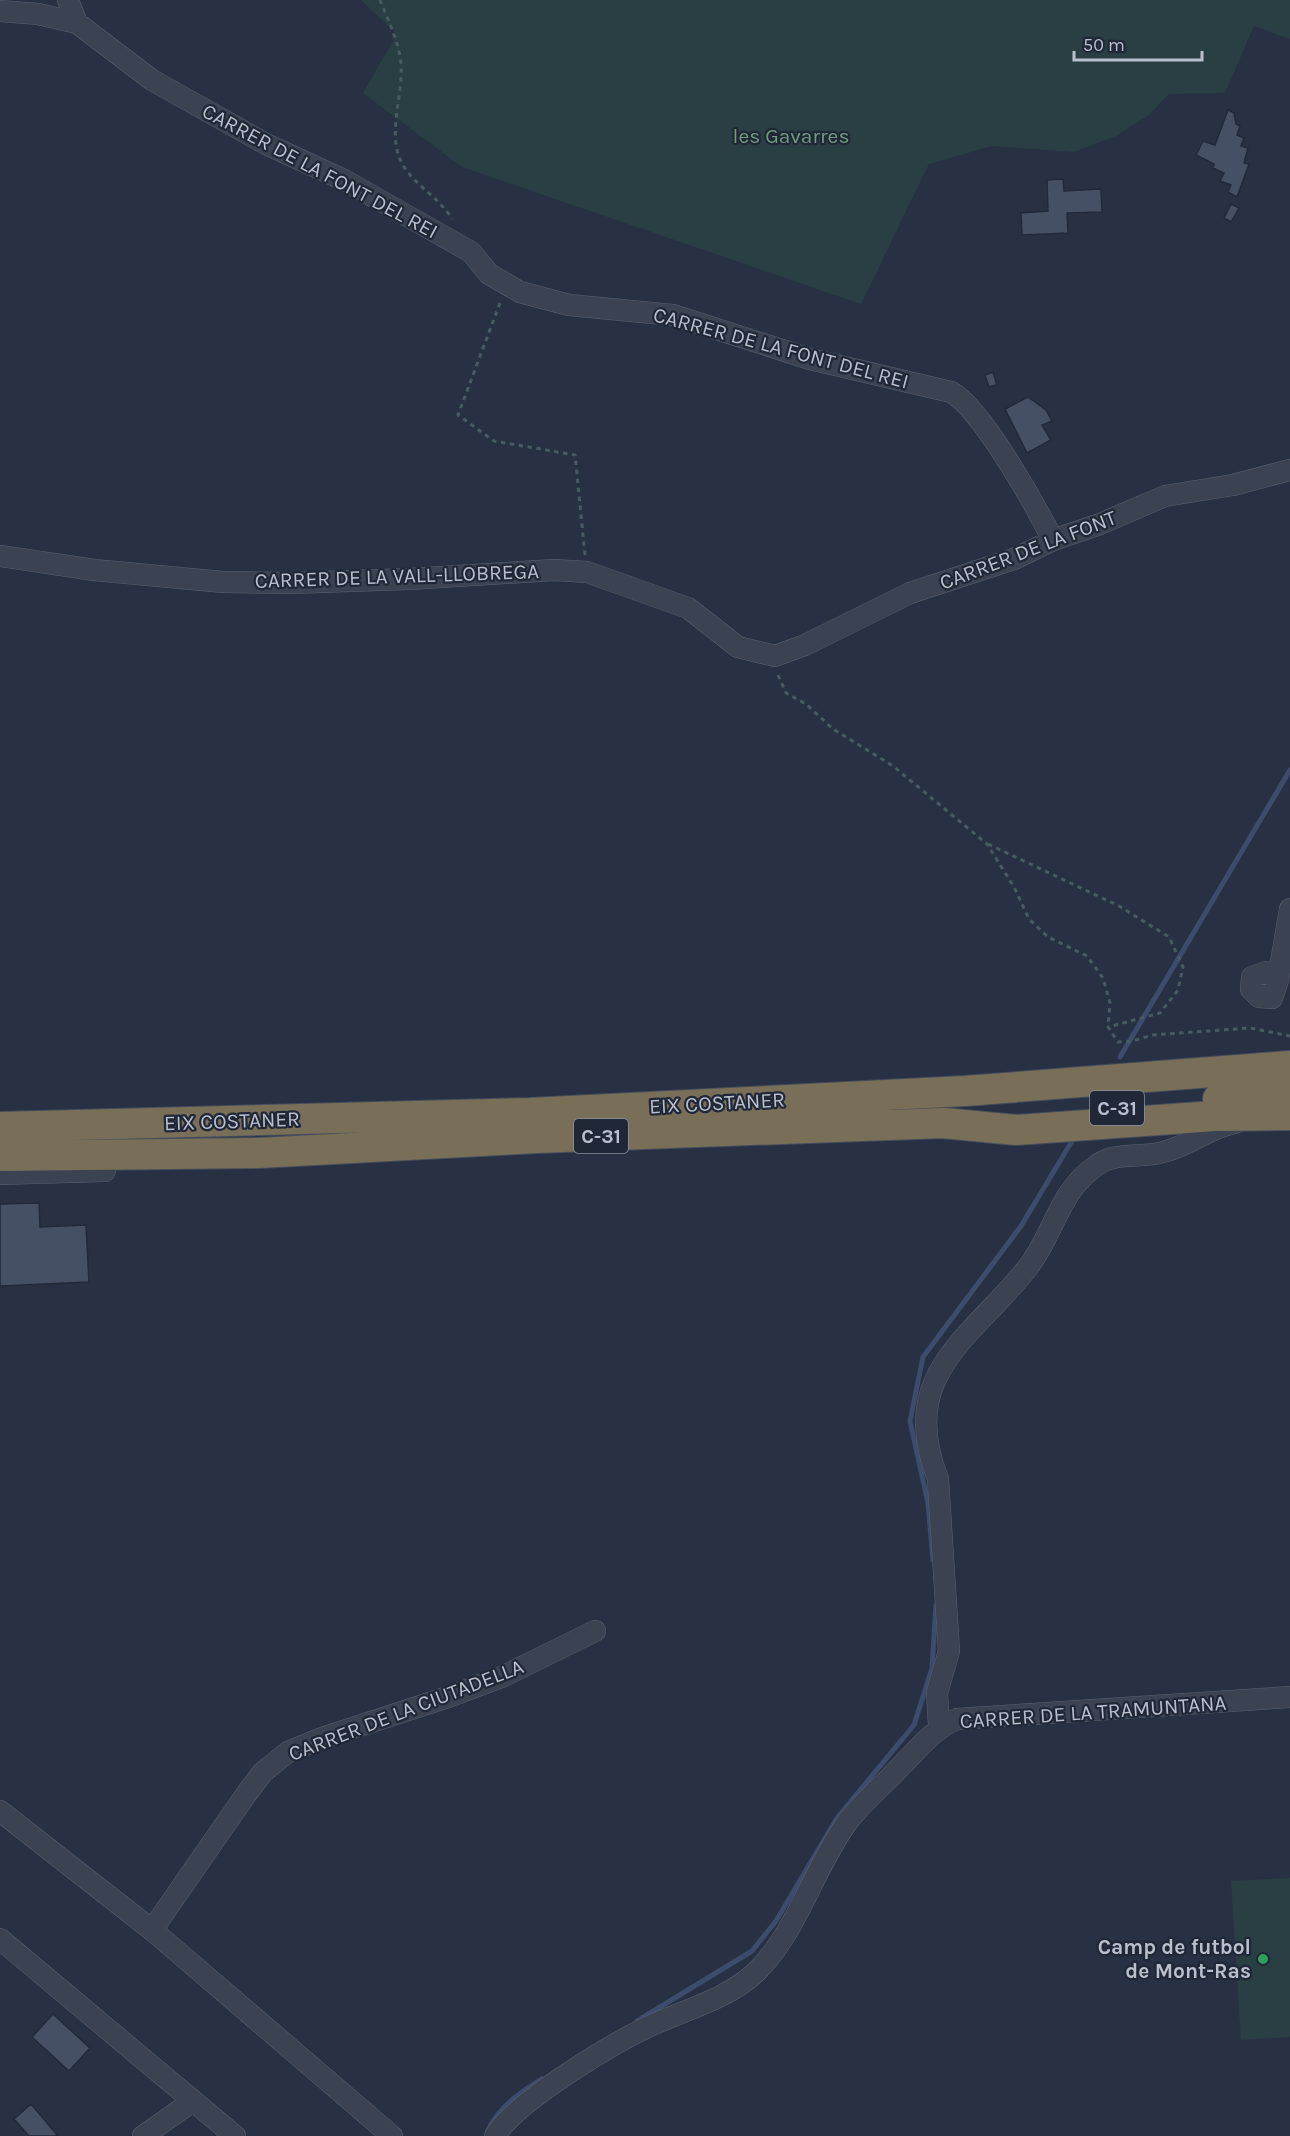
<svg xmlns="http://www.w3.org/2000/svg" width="1290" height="2136" font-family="Karla,sans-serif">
<rect width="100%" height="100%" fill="#273143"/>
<path fill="#293f44" d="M361,0H1290V39L1254,26L1225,93L1169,94L1149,115L1116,136L1074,152L992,146L929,164L861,304L462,167L363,93L397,34Z
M1290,1878V2037L1241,2040L1231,1881Z"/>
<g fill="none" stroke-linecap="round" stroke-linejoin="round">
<path stroke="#3d4c6c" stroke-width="5" d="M1120,1057L1290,770
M933,1560L928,1503L910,1421L923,1357L1021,1226L1072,1141
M637,2021L752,1951L776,1921L837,1818L914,1725L932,1668L936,1605
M488,2130C499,2107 521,2092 542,2079"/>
</g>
<path fill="#465065" stroke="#222a3a" stroke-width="1.5" d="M1228,110L1234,113L1236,124L1240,126L1237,135L1244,138L1241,146L1248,148L1244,163L1249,164L1237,197L1228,192L1231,185L1220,181L1224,173L1213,168L1214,164L1196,155L1203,141L1215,145Z
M1063,179L1064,191L1101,189L1102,212L1067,213L1068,233L1022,235L1021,213L1048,211L1047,180Z
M1231,204L1239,208L1231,222L1224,218Z
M993,372L997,385L989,387L985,375Z
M1028,397L1046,410L1052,421L1042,425L1051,440L1027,453L1005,409Z
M39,1203L40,1227L86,1225L89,1282L0,1286V1204Z
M53,2014L90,2048L69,2071L32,2037Z
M31,2104L58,2136H29L14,2119Z"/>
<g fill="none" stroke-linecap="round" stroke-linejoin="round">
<defs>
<path id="minor" d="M68,0L77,23
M0,11L38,14L77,23L152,80L266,144L344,180L471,252L489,274L520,292L569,305L673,315L810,359L951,392C982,409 1035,505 1053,540
M0,556L94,570L223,582L291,583L409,579L554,570L587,572L688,608L738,647L775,656L805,645L910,593L1014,559L1053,540L1100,524L1165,496L1233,485L1290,470
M1278,980L1266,972L1252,977L1251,989L1259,997L1272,998L1278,980L1290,909
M0,1174L105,1171
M939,1726L937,1693L949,1651L938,1479C896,1373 973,1338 1029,1266C1055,1231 1059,1191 1097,1165C1115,1152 1138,1158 1159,1153C1186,1148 1208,1128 1235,1123
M0,1811L152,1930L392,2136
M152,1930L247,1793L263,1772L288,1752L322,1738L451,1696L504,1676L595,1631
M0,1939L235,2136
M143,2136L193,2101
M495,2136C515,2102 613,2043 650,2026C684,2010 728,1999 756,1972C797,1932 813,1870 846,1824C862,1802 884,1785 902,1765C920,1747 934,1729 957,1719L1290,1697"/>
<path id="highway" d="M1218,1099L1290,1093
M0,1127L530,1113L965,1091L1290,1066
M0,1156L259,1153L536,1138L943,1123L1016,1130L1215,1116L1290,1115"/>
</defs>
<use href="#minor" stroke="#5a6170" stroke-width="22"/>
<use href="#highway" stroke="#464e5d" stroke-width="32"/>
<path stroke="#475c60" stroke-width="3" stroke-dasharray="4.5 4.5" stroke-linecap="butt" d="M380,0C388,20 400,44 401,65C403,95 389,128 399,157C409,183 438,195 452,219
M500,303L458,415L494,441L575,455L585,555
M778,675L786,693L806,704L833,729L893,766L987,844L1014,887L1029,919L1048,937L1087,956L1103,978L1110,1003L1108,1027L1118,1042L1133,1041L1152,1035L1250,1028L1290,1036
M988,844L1119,906L1169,937L1183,967L1178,990L1160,1013L1108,1027"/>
<use href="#minor" stroke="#3b4353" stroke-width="21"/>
<use href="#highway" stroke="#796f58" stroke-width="30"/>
</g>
<circle fill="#2e9e5b" stroke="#202838" stroke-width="2" cx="1263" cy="1959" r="6"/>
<g text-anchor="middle" stroke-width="4.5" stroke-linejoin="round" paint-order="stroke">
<g fill="#202838" stroke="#8b92a0" stroke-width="1.5">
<rect x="1090" y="1091" width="54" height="34" rx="4.5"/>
<rect x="574" y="1119" width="54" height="34" rx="4.5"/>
</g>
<g font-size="20" font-weight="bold" fill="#b9bfcc">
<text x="1117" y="1115">C-31</text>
<text x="601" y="1143">C-31</text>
</g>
<g font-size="21" fill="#709d7e" stroke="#202838">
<text x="791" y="143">les Gavarres</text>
</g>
<g font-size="21" fill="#b9bfcc" stroke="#202838">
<text transform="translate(320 171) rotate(28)" y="7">CARRER DE LA FONT DEL REI</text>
<text transform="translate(781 348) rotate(15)" y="7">CARRER DE LA FONT DEL REI</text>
<text transform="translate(1028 550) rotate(-21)" y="7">CARRER DE LA FONT</text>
<text transform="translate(397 576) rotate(-2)" y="7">CARRER DE LA VALL-LLOBREGA</text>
<text transform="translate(717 1103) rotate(-3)" y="7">EIX COSTANER</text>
<text transform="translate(232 1121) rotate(-2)" y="7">EIX COSTANER</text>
<text transform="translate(406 1710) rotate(-21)" y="7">CARRER DE LA CIUTADELLA</text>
<text transform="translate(1093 1712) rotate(-4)" y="7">CARRER DE LA TRAMUNTANA</text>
</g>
<g font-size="21" font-weight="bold" fill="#b9bfcc" stroke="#202838" text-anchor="end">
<text x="1251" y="1954">Camp de futbol<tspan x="1251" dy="24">de Mont-Ras</tspan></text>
</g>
</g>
<path d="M1074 51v9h128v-9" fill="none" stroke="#b9bfcc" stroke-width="3"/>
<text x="1083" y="51" font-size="18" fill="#b9bfcc" stroke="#202838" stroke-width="4.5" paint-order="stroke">50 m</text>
</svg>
